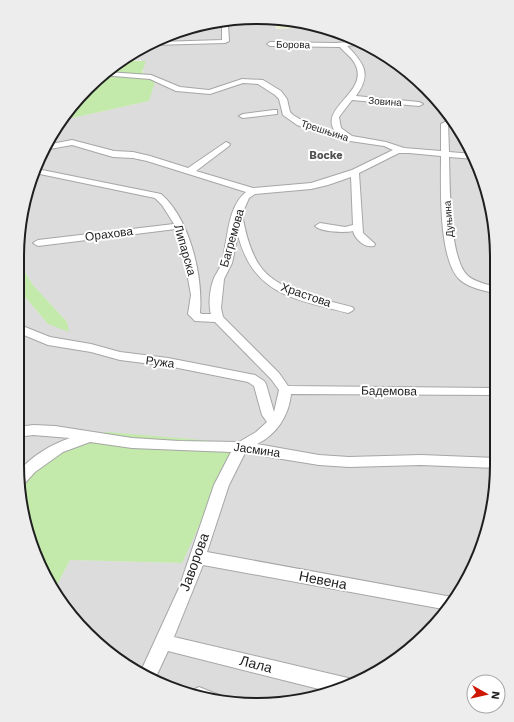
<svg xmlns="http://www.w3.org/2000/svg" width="514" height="722" font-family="'Work Sans',sans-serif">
<rect width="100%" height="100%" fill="#f0ede5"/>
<path fill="#dddcdc" d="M273,18L276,29L307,27L363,42L438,99L472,151L490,209L492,224L495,225L496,480L472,571L415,646L349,687L288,703L210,700L151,680L99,646L57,598L54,591L70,560L181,563L64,443L20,487L17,465L20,291L48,324L67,322L33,285L21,266L22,210L49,137L63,120L149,101L141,60L126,61L180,30Z"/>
<path fill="#e9efd0" d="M273,18L307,27L276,29Z"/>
<path fill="#c3eaaa" d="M126,61H146L142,72L155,82L149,101L63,120L99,76Z
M21,266L33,285L67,322L69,332L48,324L20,291Z
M107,432L237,443L182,563L70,560L54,591L25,527L20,487L64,443Z"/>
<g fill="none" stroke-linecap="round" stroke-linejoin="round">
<defs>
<path id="street" d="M222,24H228L229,41L225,43L153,45L159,42L222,40Z
M361,41L366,44L347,46C364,63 372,74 356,96L419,102L423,104L419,106L352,100L339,117L341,128L352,136L386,142L404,148L441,151V124L445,122H448L449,152L473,154L475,159L449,157C450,183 449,257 467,275C474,282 486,284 495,287V293C484,291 467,287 459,279C438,257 441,186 441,156L409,153H399L359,173L363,233L375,244L374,246C364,248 355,239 353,231C345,233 321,232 315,226L320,223L345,227L353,225L351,177L328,185L311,189L255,194L249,198L242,214C245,231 250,252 260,266C278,292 323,299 352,307L354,309L352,311L348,313C295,299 253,295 238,235L232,263L224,279L221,308L223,317L279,373L288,386L492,388L496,389V395L291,394C289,416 276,435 257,444L319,455L349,457L421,455L496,458V468L421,465L349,467L319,465L245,453L229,485L207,552L452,597L443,609L203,565L174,637L348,678L354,681L355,683L349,687L331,692L168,651L154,681L140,673L179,588L214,485L231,452L132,448L90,442L63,452L35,472L24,484L20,485L18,472C32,456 50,445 70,438L33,435L18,437V427L33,425L55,426L132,438L179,441L239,442L256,432L267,422L262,415L254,386L248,382L168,366L120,360L91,352L48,345L19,333L20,325L50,337L91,344L120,352L168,358L255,375L264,381L266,384L274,412L279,390L271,379L215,322L195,321L188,314L191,295L184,256L176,229L38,246L33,243L38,240L174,224L162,205L155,198L35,173L37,169L161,194C190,219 203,276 200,313L202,314H211C208,305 210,288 214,278C217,272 221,267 222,261C228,240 227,207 246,192L147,161L133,158L113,157L72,145L44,150L46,145L72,140L114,151L133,152L150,156L188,168L226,142L230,144L229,146L196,171L253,188L311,183L352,170L393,150L384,146L336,139L297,125L283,115L279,99L275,95L258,84L243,83L210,94L176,91L150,79L101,75L107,72L151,75L180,87L209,90L242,79L263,80L281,91L287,99L290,112L293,115L303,121L337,134C315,109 368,94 356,66C353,58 345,53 340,47L270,46L267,44L270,42L336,43Z
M274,110H277V114L243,118L239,116L243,114Z
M199,687L219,695L222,701L210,700L191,694L193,690Z"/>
</defs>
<use href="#street" stroke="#a6a6a6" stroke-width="2"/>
<use href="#street" fill="#fff" fill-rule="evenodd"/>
</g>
<g text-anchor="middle" stroke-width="4" stroke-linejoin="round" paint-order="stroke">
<g font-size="10" fill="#1f1f1f" stroke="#fff">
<text transform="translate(293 44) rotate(1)" y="4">Борова</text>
<text transform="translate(385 101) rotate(4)" y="4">Зовина</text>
<text transform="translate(325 130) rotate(18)" y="4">Трешњина</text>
<text transform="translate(448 219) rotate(-94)" y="4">Дуњина</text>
</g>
<g font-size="11" font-weight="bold" fill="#525252" stroke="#fff">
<text x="326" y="159">Bocke</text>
</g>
<g font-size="12" fill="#1f1f1f" stroke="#fff">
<text transform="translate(109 234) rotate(-7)" y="4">Орахова</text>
<text transform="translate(232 238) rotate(-74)" y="4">Багремова</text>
<text transform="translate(185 250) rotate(74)" y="4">Липарска</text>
<text transform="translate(306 295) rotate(19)" y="4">Храстова</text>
<text transform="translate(160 362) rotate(7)" y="4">Ружа</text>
<text transform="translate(389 391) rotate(1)" y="4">Бадемова</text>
<text transform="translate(257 450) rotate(8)" y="4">Јасмина</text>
</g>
<g font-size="14" fill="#1f1f1f" stroke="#fff">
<text transform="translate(194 562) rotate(-70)" y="5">Јаворова</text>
<text transform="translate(323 580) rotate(11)" y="5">Невена</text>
<text transform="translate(256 664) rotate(14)" y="5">Лала</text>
</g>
</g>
<path d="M0 0H514V722H0ZM257 24H257A233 233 0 0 1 490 257V465A233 233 0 0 1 257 698H257A233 233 0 0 1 24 465V257A233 233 0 0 1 257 24Z" fill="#ededed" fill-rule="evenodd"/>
<path fill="none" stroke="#1f1f1f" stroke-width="2" d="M257 24H257A233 233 0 0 1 490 257V465A233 233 0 0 1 257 698H257A233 233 0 0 1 24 465V257A233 233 0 0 1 257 24Z"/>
<g transform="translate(486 694) rotate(98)"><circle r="19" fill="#ffffff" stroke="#a5a5a5"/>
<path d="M0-3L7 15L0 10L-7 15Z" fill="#ce1600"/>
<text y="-6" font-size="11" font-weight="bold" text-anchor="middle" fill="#1f1f1f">N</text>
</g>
</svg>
